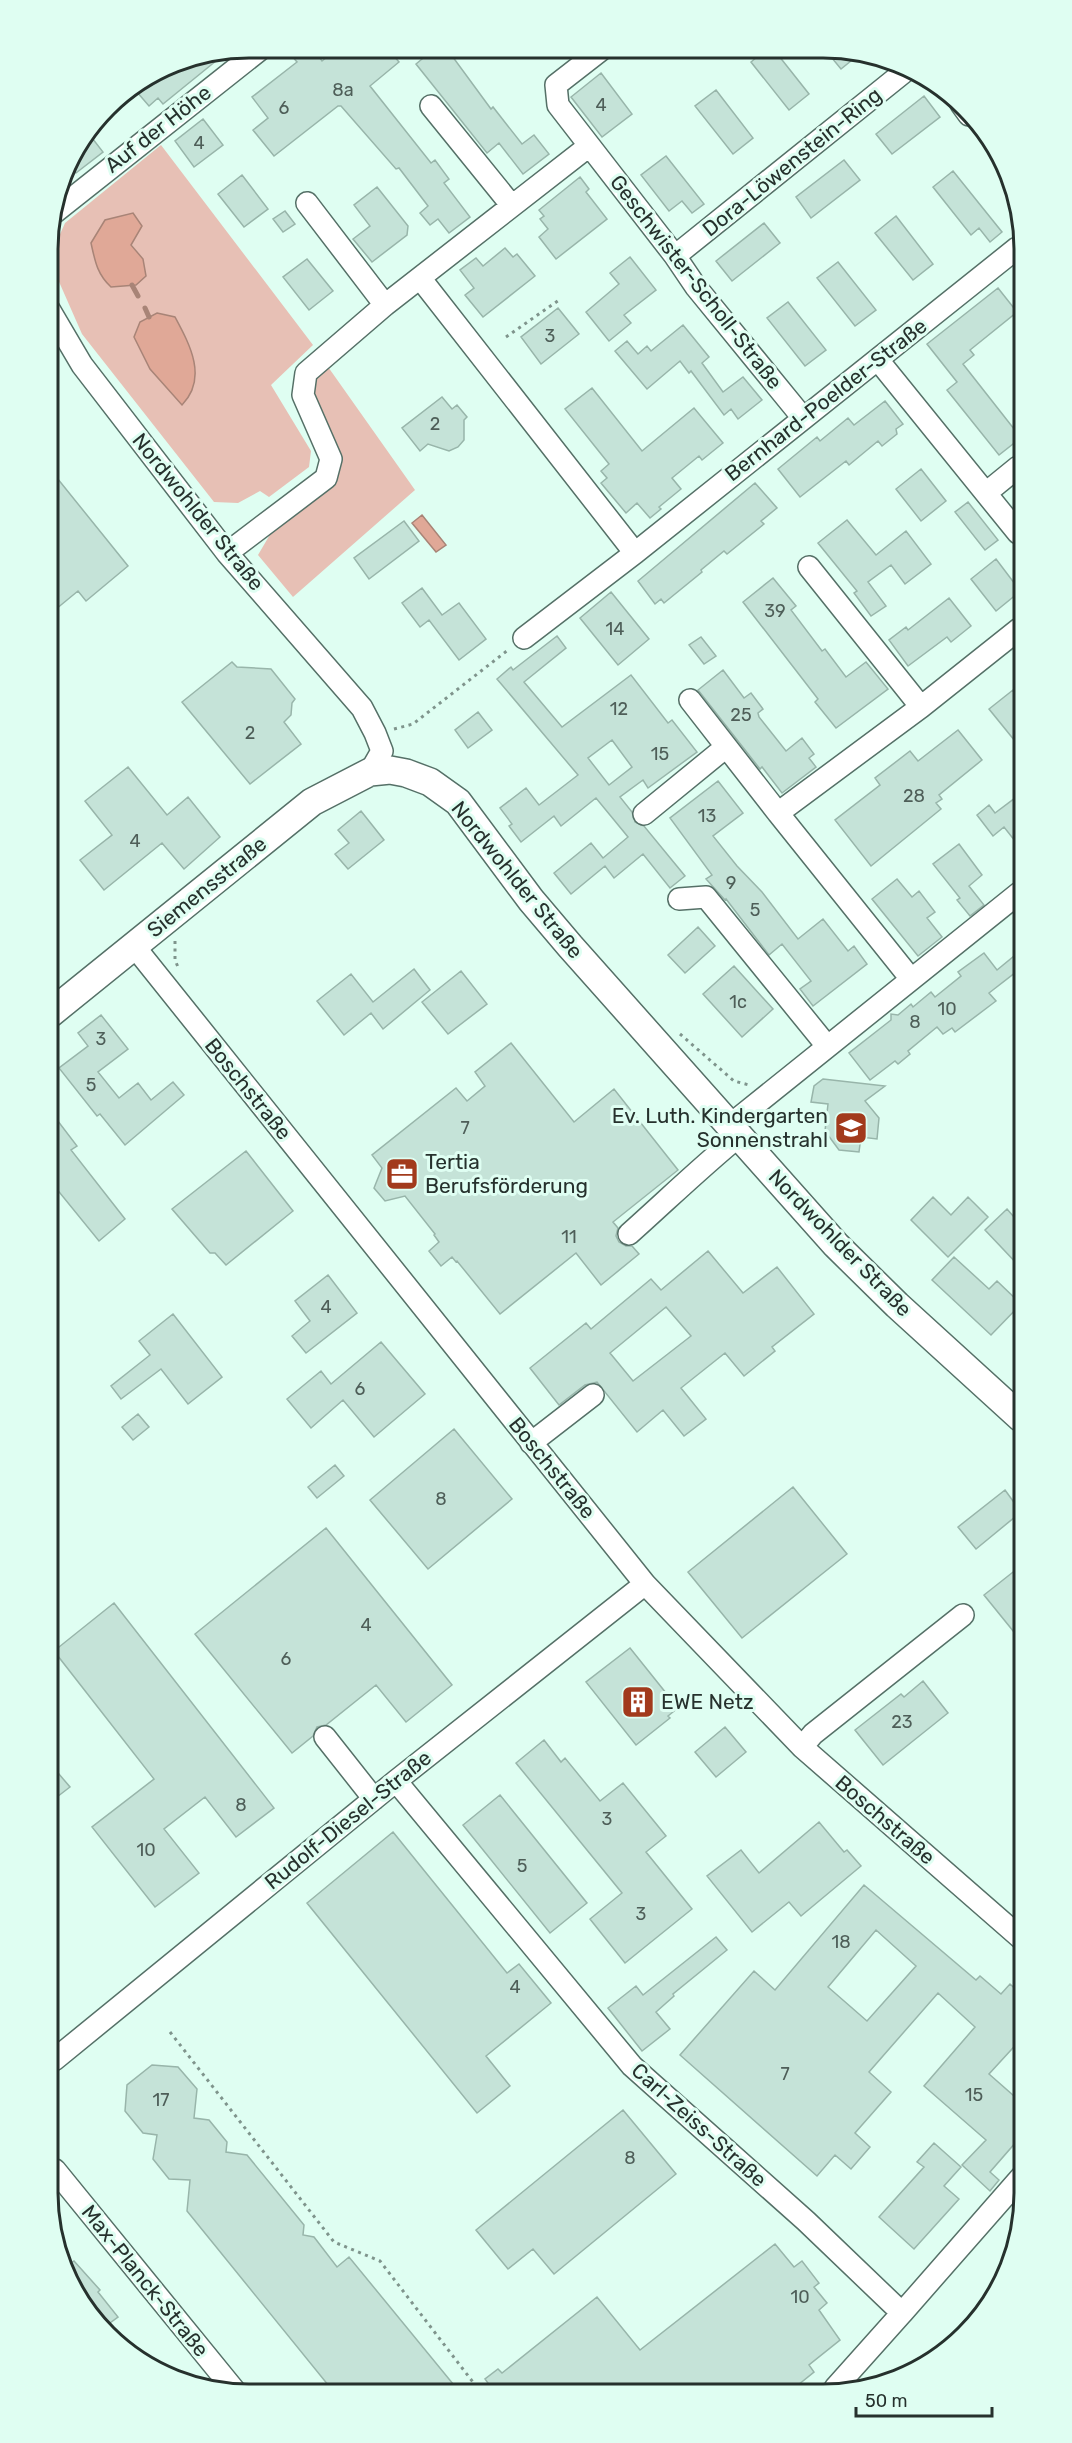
<svg xmlns="http://www.w3.org/2000/svg" width="1072" height="2443" font-family="Rubik,sans-serif">
<rect width="100%" height="100%" fill="#dffef2"/>
<path fill="#e7c0b5" fill-rule="evenodd" d="M161,145L313,345L271,385L311,451L309,467L269,497L260,491L238,503L214,502L82,334L49,259L65,223ZM131,244L143,259L136,285L111,287Z
M326,364L415,490L293,597L258,555L275,526L336,477L342,460L316,410L310,383Z"/>
<path fill="#e0a897" stroke="#a88477" stroke-width="1.5" d="M133,213L142,226L131,245L143,259L146,276L136,285L111,287C97,274 95,261 91,243L105,220Z
M157,313L175,317C190,345 208,378 182,405L150,369L134,337L140,322Z
M422,515L446,545L436,552L412,523Z"/>
<g fill="none" stroke-linecap="round" stroke-linejoin="round">
<path stroke="#a88477" stroke-width="5" d="M132,285L138,296
M145,308L149,317"/>
</g>
<path fill="#c5e3d8" stroke="#98b5aa" stroke-width="1.5" fill-rule="evenodd" d="M301,48H313L322,61L337,49H388L399,62L370,86L431,163L435,160L449,179L444,183L470,217L449,233L438,219L430,225L420,213L428,206L399,168L396,169L341,106H338L274,156L253,130L268,118L252,97L297,62L292,56Z
M434,49H447L491,109L493,107L522,144L534,135L549,154L523,174L499,143L487,153L416,64Z
M764,51H775L809,94L789,110L751,62Z
M227,52L163,104L158,98L149,106L137,92L147,84L144,81L173,63Z
M827,52H862L841,69Z
M601,73L632,114L602,137L571,97Z
M716,90L753,138L733,154L695,106Z
M924,96L940,117L892,154L876,134Z
M203,119L223,145L194,167L175,141Z
M89,134L103,152L76,173L69,161Z
M666,156L704,204L692,213L682,201L669,211L641,175Z
M844,160L860,180L811,218L796,197Z
M953,171L1002,232L990,242L979,228L971,235L933,187Z
M242,175L268,209L244,227L218,194Z
M580,177L589,189L586,192L607,219L556,259L539,237L548,229L540,219L544,216L539,210Z
M377,187L408,226L407,235L372,262L353,239L370,226L354,205Z
M285,211L295,224L283,232L273,219Z
M896,216L933,264L913,280L875,233Z
M764,223L780,243L732,281L716,261Z
M505,248L513,257L517,254L535,276L483,317L465,295L474,288L460,270L476,258L483,266Z
M630,257L656,290L624,315L631,323L609,341L586,312L619,284L610,273Z
M307,259L333,291L309,310L283,277Z
M838,262L876,310L855,326L817,278Z
M998,288L1017,312L970,350L974,355L963,364L1018,434V440L999,455L947,390L957,382L927,344Z
M788,302L826,350L805,366L767,318Z
M558,308L579,334L541,364L521,337Z
M683,325L709,357L702,363L723,392L743,377L762,400L738,419L731,409L724,415L691,371L689,373L680,361L647,389L615,351L627,341L638,354L647,346L651,351Z
M592,388L642,451L694,408L723,443L702,460L699,456L672,478L681,489L659,507L661,509L650,518L637,503L626,513L601,483L607,478L601,471L609,464L565,409Z
M442,397L452,409L457,405L467,417L464,420V440L458,447L449,451L428,444L420,451L402,428Z
M885,401L903,424L896,429L897,434L882,446L878,441L849,465L846,461L800,497L778,469L817,437L820,441L848,418L854,425Z
M49,468L128,566L86,601L78,591L50,614Z
M921,469L946,501L921,521L896,489Z
M755,483L777,508L761,521L764,524L727,554L724,551L701,570L702,572L664,603L661,599L655,604L638,581Z
M968,502L998,540L985,550L955,512Z
M847,520L876,555L906,531L931,564L905,584L891,565L868,582L886,606L871,616L854,593L857,591L818,543Z
M404,521L419,541L369,579L354,558Z
M996,559L1018,588V593L996,611L971,579Z
M773,578L796,606L791,610L822,651L825,649L846,677L866,662L888,689L836,728L815,702L818,699L743,602Z
M422,588L442,615L459,603L486,639L459,660L429,620L420,627L402,603Z
M611,592L649,639L618,665L580,618Z
M949,598L971,626L951,642L947,637L908,666L889,640L906,627L908,630Z
M557,636L566,648L524,682L562,727L631,675L668,723L672,720L697,752L648,788L643,780L620,797L632,812L635,822L644,826L685,876L670,888L643,854L614,878L605,866L571,894L554,873L591,843L603,858L628,837L596,798L561,826L554,816L521,842L509,826L512,824L500,808L526,788L539,805L578,775L497,679L511,667L513,670ZM612,740L632,767L609,785L588,758Z
M701,637L716,656L704,664L689,645Z
M232,662L237,667L271,669L295,699L292,703L291,715L284,722L301,744L250,784L182,702Z
M723,670L744,698L751,693L763,709L758,713L759,717L786,751L802,738L814,754L809,758L816,767L782,793L762,767L760,769L698,690Z
M1013,690L1019,698V746L989,709Z
M478,712L492,730L468,748L455,730Z
M958,730L982,760L939,795L942,799L936,803L941,809L871,866L835,820L880,785L875,778L910,751L918,761Z
M128,767L167,815L188,797L220,837L184,869L162,843L104,890L80,860L112,835L85,801Z
M718,781L743,813L713,836L737,866L762,892L798,939L823,919L848,951L854,946L867,964L813,1006L800,989L811,981L782,944L769,955L726,899L725,900L706,879L712,875L670,818Z
M1019,795V846L1004,827L993,836L977,815L989,805L995,813Z
M361,811L384,840L348,869L335,854L349,843L338,830Z
M959,844L982,875L969,886L984,905L970,916L957,900L960,898L933,864Z
M897,879L912,897L919,891L935,912L927,918L942,937L918,956L872,899Z
M698,927L715,946L685,973L668,955Z
M1020,951V969L989,993L996,1001L955,1032L952,1028L943,1034L937,1027L908,1051L910,1054L898,1064L895,1061L870,1080L849,1053L891,1020V1014L898,1015L911,1004L913,1007L931,992L935,997L961,976L958,972L984,953L997,970Z
M734,966L773,1009L742,1037L703,994Z
M414,969L430,990L383,1029L371,1013L344,1035L317,1001L351,974L373,1002Z
M461,971L487,1004L448,1034L422,1002Z
M101,1015L128,1049L98,1072L119,1098L138,1083L151,1100L173,1082L184,1095L125,1145L100,1114L97,1116L59,1068L88,1046L78,1033Z
M511,1043L574,1122L614,1089L678,1170L613,1222L618,1228L616,1236L619,1242L626,1246H632L639,1254L601,1285L576,1253L500,1314L457,1261L456,1262L452,1257L441,1266L429,1251L439,1242L434,1235L435,1234L405,1196L385,1201L374,1188L382,1168L372,1155L456,1088L467,1101L485,1086L475,1072Z
M823,1079L885,1086L865,1101L879,1118L877,1139L861,1137L859,1152L839,1150L825,1131L828,1104L811,1102L814,1086Z
M51,1112L77,1146L71,1150L125,1219L99,1241L51,1182Z
M246,1151L293,1211L226,1265L215,1253H210L172,1209Z
M933,1197L951,1215L968,1197L988,1217L948,1257L911,1220Z
M1007,1209L1020,1224L1021,1268L985,1230Z
M708,1251L743,1293L777,1267L814,1314L772,1347L775,1351L744,1376L725,1353L681,1388L706,1419L684,1436L663,1410L637,1432L597,1382L585,1385L559,1405L530,1368L586,1323L591,1329L651,1279L661,1290ZM666,1307L691,1336L633,1381L610,1353Z
M954,1257L989,1289L997,1281L1021,1304L991,1335L932,1280Z
M328,1275L357,1313L306,1353L292,1336L310,1321L295,1301Z
M173,1314L222,1377L188,1404L161,1369L121,1399L111,1386L150,1355L139,1341Z
M381,1342L425,1394L374,1437L343,1400L311,1428L287,1399L321,1371L331,1384Z
M138,1414L149,1427L133,1440L122,1427Z
M454,1429L512,1499L428,1569L370,1500Z
M335,1465L344,1476L317,1498L308,1487Z
M793,1487L847,1554L742,1638L688,1572Z
M1005,1490L1021,1512L976,1549L958,1527Z
M326,1528L452,1685L406,1722L376,1685L326,1725L317,1727L313,1736L292,1753L195,1634Z
M1022,1565V1642L984,1595Z
M114,1603L274,1808L236,1837L205,1797L164,1829L199,1873L155,1907L92,1827L154,1779L54,1651Z
M630,1648L678,1708L668,1716L670,1718L636,1745L586,1682Z
M923,1681L948,1713L883,1765L855,1730L901,1694L904,1697Z
M725,1727L746,1752L716,1777L695,1752Z
M544,1740L561,1762L565,1758L600,1801L623,1783L666,1836L646,1852L692,1909L625,1963L590,1919L622,1893L516,1763Z
M53,1767L70,1787L53,1800Z
M500,1795L587,1903L550,1933L463,1825Z
M819,1822L844,1852L847,1850L861,1866L801,1916L789,1902L752,1932L707,1876L741,1850L759,1873Z
M393,1832L507,1973L519,1964L551,2003L486,2056L510,2086L477,2113L307,1903Z
M864,1885L976,1980L980,1976L1001,1994L1010,1984L1023,1996V2037L989,2074L1023,2104V2134L990,2172L999,2180L990,2191L962,2165L986,2140L924,2086L975,2027L938,1993L869,2072L891,2092L855,2133L870,2147L851,2169L835,2155L817,2176L680,2055L754,1971L775,1990ZM876,1930L916,1966L867,2021L828,1987Z
M716,1937L727,1950L673,1994L674,1996L656,2012L670,2029L642,2051L608,2008L636,1986L643,1995Z
M152,2065L178,2067L197,2089L194,2118L209,2120L227,2142L226,2152L247,2155L304,2225L303,2235L314,2237L337,2267L349,2257L458,2390L333,2391L187,2211L190,2180L169,2179L153,2159L157,2135L143,2133L125,2111L127,2085Z
M623,2110L676,2174L554,2274L533,2249L508,2269L476,2230Z
M934,2143L961,2167L944,2186L959,2199L914,2249L879,2217L924,2167L917,2162Z
M775,2244L794,2267L802,2261L819,2283L814,2287L827,2303L819,2310L840,2340L809,2365L814,2372L793,2389L493,2390L485,2379L498,2369L502,2373L597,2297L640,2350Z
M74,2261L100,2290L98,2292L118,2317L103,2328L67,2266Z"/>
<g fill="none" stroke-linecap="round" stroke-linejoin="round">
<defs>
<path id="minor" d="M601,50L556,85L558,105L675,256L696,287L803,418
M961,104L969,115
M431,106L512,206
M307,203L385,305
M55,212L262,48
M675,256L909,68
M420,278L635,553
M49,309L82,365L227,553L362,708L375,733L382,751L370,772
M878,360L1018,533
M986,493L1018,467
M227,553L326,478L331,459L303,395L306,373L385,305L589,146
M809,567L921,707
M524,638L635,553L1017,248
M690,700L778,813
M644,814L726,747
M679,899L706,897L827,1046
M134,946L645,1584L802,1747L1023,1940
M911,979L778,813L921,707L1019,629
M730,1125L1019,893
M629,1234C666,1201 701,1167 739,1136
M531,1443L593,1395
M325,1737L374,1799
M802,1747L813,1734L963,1615
M396,1781L632,2066L806,2221L902,2313L1023,2175
M54,2060L396,1781L645,1584
M55,2170L235,2391
M835,2388L902,2313"/>
<path id="major" d="M51,1013L312,802L370,772L390,770L406,773L430,782L458,802L531,900L570,946L836,1245L897,1305L1021,1418"/>
</defs>
<use href="#minor" stroke="#557067" stroke-width="24"/>
<use href="#major" stroke="#557067" stroke-width="30"/>
<path stroke="#7f948c" stroke-width="3" stroke-dasharray="3 4.5" stroke-linecap="butt" d="M506,337L559,300
M394,729L413,724L508,650
M175,941V960L178,967
M680,1034L734,1081L749,1085
M170,2032L334,2242L380,2261L479,2390"/>
<use href="#minor" stroke="#fff" stroke-width="21"/>
<use href="#major" stroke="#fff" stroke-width="27"/>
</g>
<defs>
<symbol id="school-square" viewBox="-11 -11 22 22"><rect x="-9" y="-9" width="18" height="18" rx="4" fill="#a23a1c" stroke="#dffef2"/><path d="M0-5L7-2L0 1L-7-2ZM-4 1L0 2.5L4 1V4Q0 6-4 4Z" fill="#fff"/></symbol>
<symbol id="office-square" viewBox="-11 -11 22 22"><rect x="-9" y="-9" width="18" height="18" rx="4" fill="#a23a1c" stroke="#dffef2"/><path d="M-6-3h4V-5.5h4V-3h4V5H-6ZM-1-4.5V-3h2v-1.5ZM-6 0V1H6V0Z" fill="#fff"/></symbol>
<symbol id="building-square" viewBox="-11 -11 22 22"><rect x="-9" y="-9" width="18" height="18" rx="4" fill="#a23a1c" stroke="#dffef2"/><path d="M-4-6H4V6H1V3H-1V6H-4ZM-2.5-4.3h1.7v1.8h-1.7ZM.8-4.3h1.7v1.8H.8ZM-2.5-1h1.7V.8h-1.7ZM.8-1h1.7V.8H.8Z" fill="#fff"/></symbol>
</defs>
<g fill-rule="evenodd">
<use href="#school-square" x="832" y="1109" width="38" height="38"/>
<use href="#office-square" x="383" y="1155" width="38" height="38"/>
<use href="#building-square" x="619" y="1683" width="38" height="38"/>
</g>
<g text-anchor="middle" stroke-width="6" stroke-linejoin="round" paint-order="stroke">
<g font-size="18" fill="#4e5e58">
<text x="343" y="96">8a</text>
<text x="601" y="111">4</text>
<text x="284" y="114">6</text>
<text x="199" y="149">4</text>
<text x="550" y="342">3</text>
<text x="435" y="430">2</text>
<text x="775" y="617">39</text>
<text x="615" y="635">14</text>
<text x="619" y="715">12</text>
<text x="741" y="721">25</text>
<text x="250" y="739">2</text>
<text x="660" y="760">15</text>
<text x="914" y="802">28</text>
<text x="707" y="822">13</text>
<text x="135" y="847">4</text>
<text x="731" y="889">9</text>
<text x="755" y="916">5</text>
<text x="738" y="1008">1c</text>
<text x="947" y="1015">10</text>
<text x="915" y="1028">8</text>
<text x="101" y="1045">3</text>
<text x="91" y="1091">5</text>
<text x="465" y="1134">7</text>
<text x="569" y="1243">11</text>
<text x="326" y="1313">4</text>
<text x="360" y="1395">6</text>
<text x="441" y="1505">8</text>
<text x="366" y="1631">4</text>
<text x="286" y="1665">6</text>
<text x="902" y="1728">23</text>
<text x="241" y="1811">8</text>
<text x="607" y="1825">3</text>
<text x="146" y="1856">10</text>
<text x="522" y="1872">5</text>
<text x="641" y="1920">3</text>
<text x="841" y="1948">18</text>
<text x="515" y="1993">4</text>
<text x="785" y="2080">7</text>
<text x="974" y="2101">15</text>
<text x="161" y="2106">17</text>
<text x="630" y="2164">8</text>
<text x="800" y="2303">10</text>
</g>
<g font-size="21" fill="#26312d" stroke="#dffef2">
<text transform="translate(158 129) rotate(-38)" y="7">Auf der Höhe</text>
<text transform="translate(792 162) rotate(-39)" y="7">Dora-Löwenstein-Ring</text>
<text transform="translate(696 282) rotate(52)" y="7">Geschwister-Scholl-Straße</text>
<text transform="translate(826 400) rotate(-38)" y="7">Bernhard-Poelder-Straße</text>
<text transform="translate(198 512) rotate(51)" y="7">Nordwohlder Straße</text>
<text transform="translate(517 880) rotate(51)" y="7">Nordwohlder Straße</text>
<text transform="translate(207 887) rotate(-39)" y="7">Siemensstraße</text>
<text transform="translate(248 1089) rotate(51)" y="7">Boschstraße</text>
<text transform="translate(840 1243) rotate(46)" y="7">Nordwohlder Straße</text>
<text transform="translate(552 1468) rotate(51)" y="7">Boschstraße</text>
<text transform="translate(348 1820) rotate(-39)" y="7">Rudolf-Diesel-Straße</text>
<text transform="translate(885 1820) rotate(41)" y="7">Boschstraße</text>
<text transform="translate(699 2125) rotate(42)" y="7">Carl-Zeiss-Straße</text>
<text transform="translate(145 2281) rotate(51)" y="7">Max-Planck-Straße</text>
</g>
<g font-size="21" fill="#26312d" stroke="#dffef2" text-anchor="start">
<text x="828" y="1123" text-anchor="end">Ev. Luth. Kindergarten<tspan x="828" dy="24">Sonnenstrahl</tspan></text>
<text x="425" y="1169">Tertia<tspan x="425" dy="24">Berufsförderung</tspan></text>
<text x="661" y="1709">EWE Netz</text>
</g>
</g>
<path d="M0 0H1072V2443H0ZM249 58H823A191 191 0 0 1 1014 249V2193A191 191 0 0 1 823 2384H249A191 191 0 0 1 58 2193V249A191 191 0 0 1 249 58Z" fill="#dffef2" fill-rule="evenodd"/>
<path fill="none" stroke="#26312d" stroke-width="3" d="M249 58H823A191 191 0 0 1 1014 249V2193A191 191 0 0 1 823 2384H249A191 191 0 0 1 58 2193V249A191 191 0 0 1 249 58Z"/>
<path d="M856 2407v9h136v-9" fill="none" stroke="#26312d" stroke-width="3"/>
<text x="865" y="2407" font-size="18" fill="#26312d" stroke="#dffef2" stroke-width="4.5" paint-order="stroke">50 m</text>
</svg>
